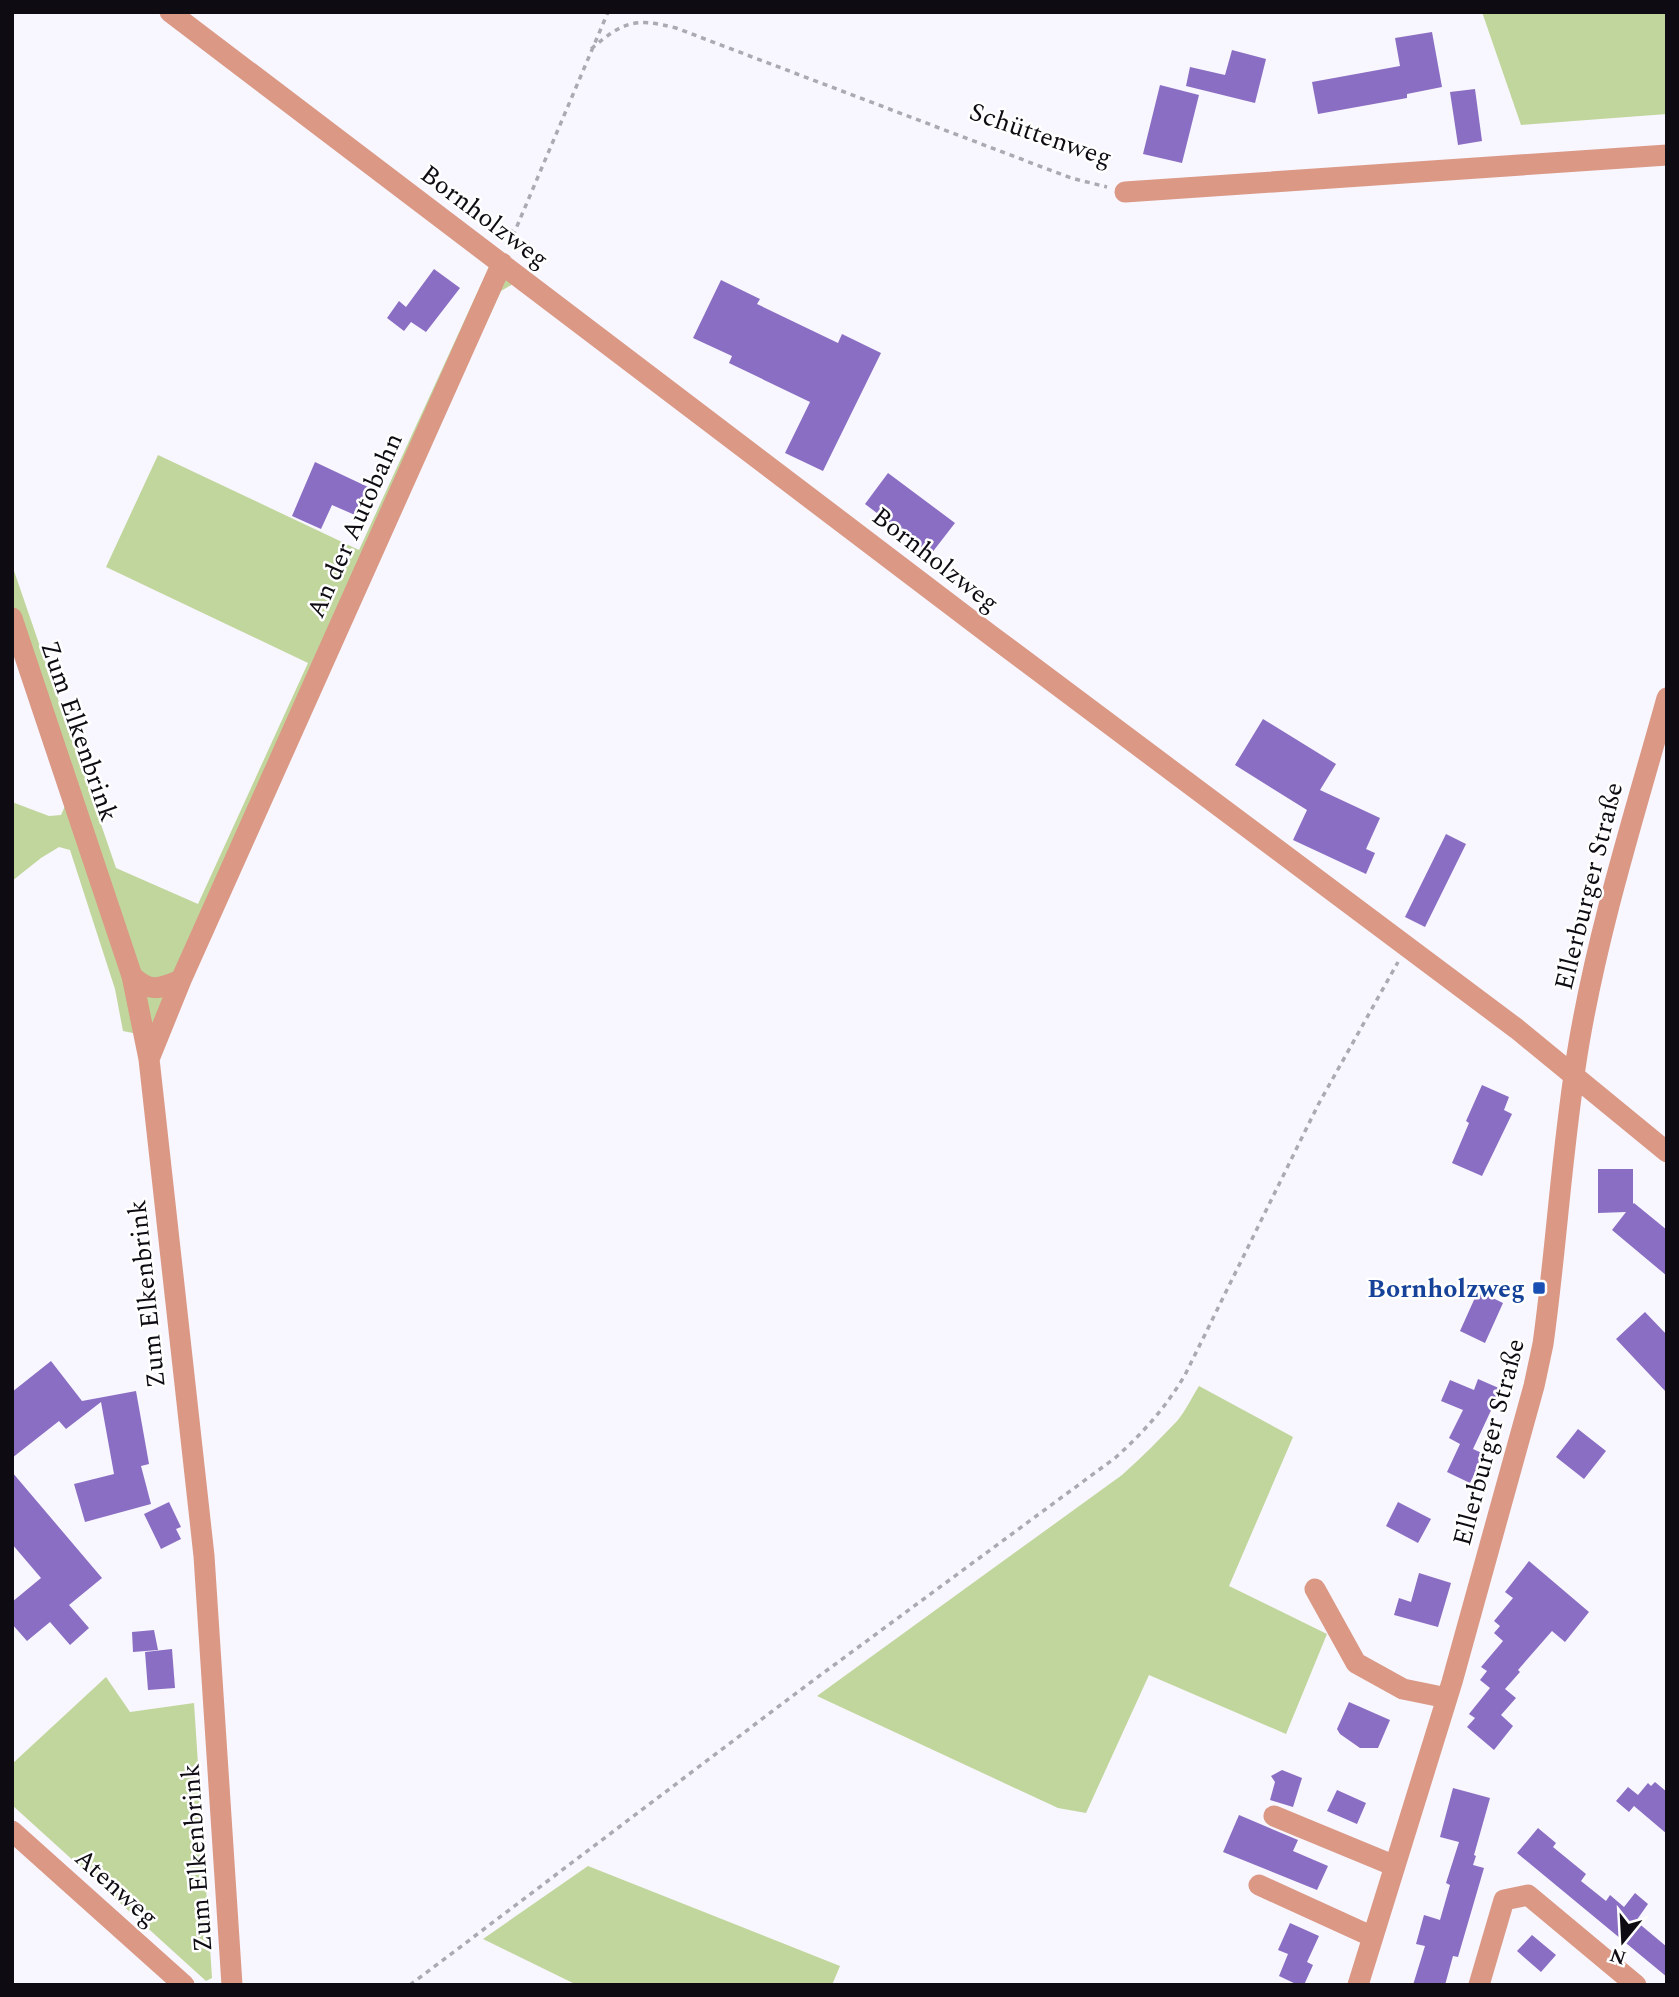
<svg xmlns="http://www.w3.org/2000/svg" width="1679" height="1997" font-family="Spectral,serif">
<rect width="100%" height="100%" fill="#f8f6fe"/>
<path fill="#c1d69c" d="M1482,12H1667V114L1521,125Z
M489,267L513,284L501,291L166,1020L162,1039L123,1031L115,989L70,850L59,847L41,858L12,881V802L49,816L61,815L65,806L12,648V565L116,868L198,904L308,663L106,567L158,455L359,550Z
M1199,1386L1293,1437L1229,1586L1327,1634L1286,1734L1149,1675L1086,1813L1058,1808L817,1696L1122,1475C1142,1457 1160,1439 1178,1420C1186,1410 1192,1397 1199,1386Z
M106,1677L130,1712L194,1703L212,1978L206,1981L12,1805V1764Z
M588,1866L840,1966L832,1985H577L483,1939Z"/>
<path fill="#8a6ec3" d="M1432,32L1442,87L1407,94V98L1318,114L1312,82L1400,66L1395,38Z
M1232,50L1266,59L1255,103L1186,86L1190,67L1225,75Z
M1160,85L1199,95L1182,163L1143,154Z
M1475,89L1482,141L1458,145L1450,92Z
M434,269L460,288L426,332L411,322L404,331L387,318L399,301L406,307Z
M721,280L760,299L757,304L838,343L842,334L881,353L823,471L785,453L810,402L729,363L732,356L693,338Z
M315,462L368,487L355,515L332,505L321,529L292,516Z
M888,473L955,523L931,554L865,504Z
M1263,719L1336,764L1320,790L1380,818L1366,849L1375,853L1366,874L1293,840L1307,810L1235,765Z
M1446,834L1466,844L1425,927L1405,917Z
M1482,1085L1509,1097L1504,1110L1512,1114L1482,1176L1452,1163L1469,1123L1466,1121Z
M1598,1169H1633V1204L1634,1203L1667,1230V1276L1612,1230L1626,1212L1598,1213Z
M1478,1291L1503,1303L1485,1343L1460,1331Z
M1645,1312L1667,1335V1393L1616,1339Z
M51,1361L82,1401L136,1391L149,1464L141,1466L151,1504L85,1522L74,1484L114,1474L101,1402L66,1429L59,1421L12,1458V1392Z
M1478,1379L1501,1389L1473,1449L1484,1454L1470,1483L1447,1472L1460,1444L1449,1438L1463,1410L1441,1401L1450,1380L1474,1390Z
M1578,1429L1606,1451L1584,1479L1556,1457Z
M12,1472L102,1578L69,1605L89,1628L70,1645L50,1622L27,1641L12,1624V1602L41,1578L12,1544Z
M169,1502L181,1527L176,1529L181,1539L161,1549L144,1514Z
M1398,1502L1431,1519L1418,1543L1386,1526Z
M1529,1561L1589,1612L1565,1642L1552,1631L1518,1670L1520,1672L1505,1689L1516,1698L1501,1715L1513,1726L1494,1750L1467,1727L1475,1718L1469,1714L1490,1688L1480,1680L1487,1671L1481,1667L1503,1641L1494,1633L1500,1626L1494,1621L1513,1598L1505,1592Z
M1419,1573L1451,1583L1438,1627L1394,1615L1399,1598L1411,1602Z
M154,1630L158,1650L133,1652L132,1632Z
M172,1649L175,1688L148,1690L145,1652Z
M1349,1702L1390,1720L1378,1748H1360L1340,1734L1337,1729Z
M1282,1770L1302,1778L1293,1807L1270,1800L1275,1782L1271,1776Z
M1655,1782L1667,1792V1834L1634,1806L1629,1812L1616,1801L1628,1787L1638,1795L1648,1783L1651,1786Z
M1453,1788L1490,1798L1474,1855L1476,1856L1473,1865L1484,1868L1458,1957L1453,1956L1445,1985H1413L1425,1946L1416,1944L1424,1915L1440,1920L1450,1885L1446,1883L1459,1842L1440,1837Z
M1337,1790L1366,1803L1357,1824L1327,1811Z
M1239,1815L1298,1840L1293,1851L1328,1866L1317,1890L1223,1852Z
M1538,1828L1556,1843L1553,1847L1586,1874L1581,1881L1606,1901L1610,1895L1624,1907L1635,1893L1648,1904L1636,1921L1667,1947V1977L1517,1853Z
M1290,1923L1319,1936L1307,1962L1313,1965L1304,1985H1298L1279,1976L1288,1954L1278,1950Z
M1532,1935L1556,1955L1541,1972L1517,1951Z"/>
<g fill="none" stroke-linecap="round" stroke-linejoin="round">
<path stroke="#aba9b1" stroke-width="3.5" stroke-dasharray="5 5" stroke-linecap="butt" d="M591,49C623,22 634,17 676,28L1071,178L1107,187
M500,238L515,229
M509,245L608,12
M410,1985L807,1685L1115,1458C1143,1433 1166,1407 1185,1375L1318,1105L1398,962"/>
<path stroke="#da9885" stroke-width="21" d="M170,12L989,634L1517,1029L1667,1152
M1125,192L1667,155
M12,618L132,976L149,1059L204,1556L232,1985
M132,976C149,993 160,989 181,980
M149,1059L181,980L502,263
M1315,1589L1356,1663L1403,1689L1447,1698
M1274,1816L1395,1866
M12,1831L184,1985
M1259,1885L1373,1937
M1358,1985L1452,1682L1534,1386L1543,1344C1557,1244 1562,1143 1579,1043C1599,926 1635,813 1667,698
M1479,1985L1504,1900L1528,1895L1636,1985"/>
</g>
<rect fill="#1a4fb4" stroke="#fff" stroke-width="2.5" x="1532" y="1281" width="14" height="14" rx="3.5"/>
<g text-anchor="middle" stroke-width="5" stroke-linejoin="round" paint-order="stroke">
<g font-size="26" fill="#0e0c12" stroke="#fff">
<text transform="translate(1041 134) rotate(19)" y="9">Schüttenweg</text>
<text transform="translate(485 216) rotate(37)" y="9">Bornholzweg</text>
<text transform="translate(354 525) rotate(-66)" y="9">An der Autobahn</text>
<text transform="translate(936 559) rotate(38)" y="9">Bornholzweg</text>
<text transform="translate(80 731) rotate(71)" y="9">Zum Elkenbrink</text>
<text transform="translate(1588 886) rotate(-76)" y="9">Ellerburger Straße</text>
<text transform="translate(146 1294) rotate(-96)" y="9">Zum Elkenbrink</text>
<text transform="translate(1488 1442) rotate(-75)" y="9">Ellerburger Straße</text>
<text transform="translate(196 1858) rotate(-94)" y="9">Zum Elkenbrink</text>
<text transform="translate(117 1887) rotate(42)" y="9">Atenweg</text>
</g>
<g font-size="26" font-weight="bold" fill="#164399" stroke="#fff" text-anchor="end">
<text x="1525" y="1297">Bornholzweg</text>
</g>
</g>
<rect width="1679" height="1997" fill="none" stroke="#0e0c12" stroke-width="28"/>
<g transform="translate(1623 1941) rotate(198)" stroke="#ffffff" stroke-width="5" paint-order="stroke">
<path d="M0-5L12 26L0 18L-12 26Z" fill="#0e0c12"/>
<text y="-10" font-size="19" font-weight="bold" text-anchor="middle" fill="#0e0c12">N</text>
</g>
</svg>
